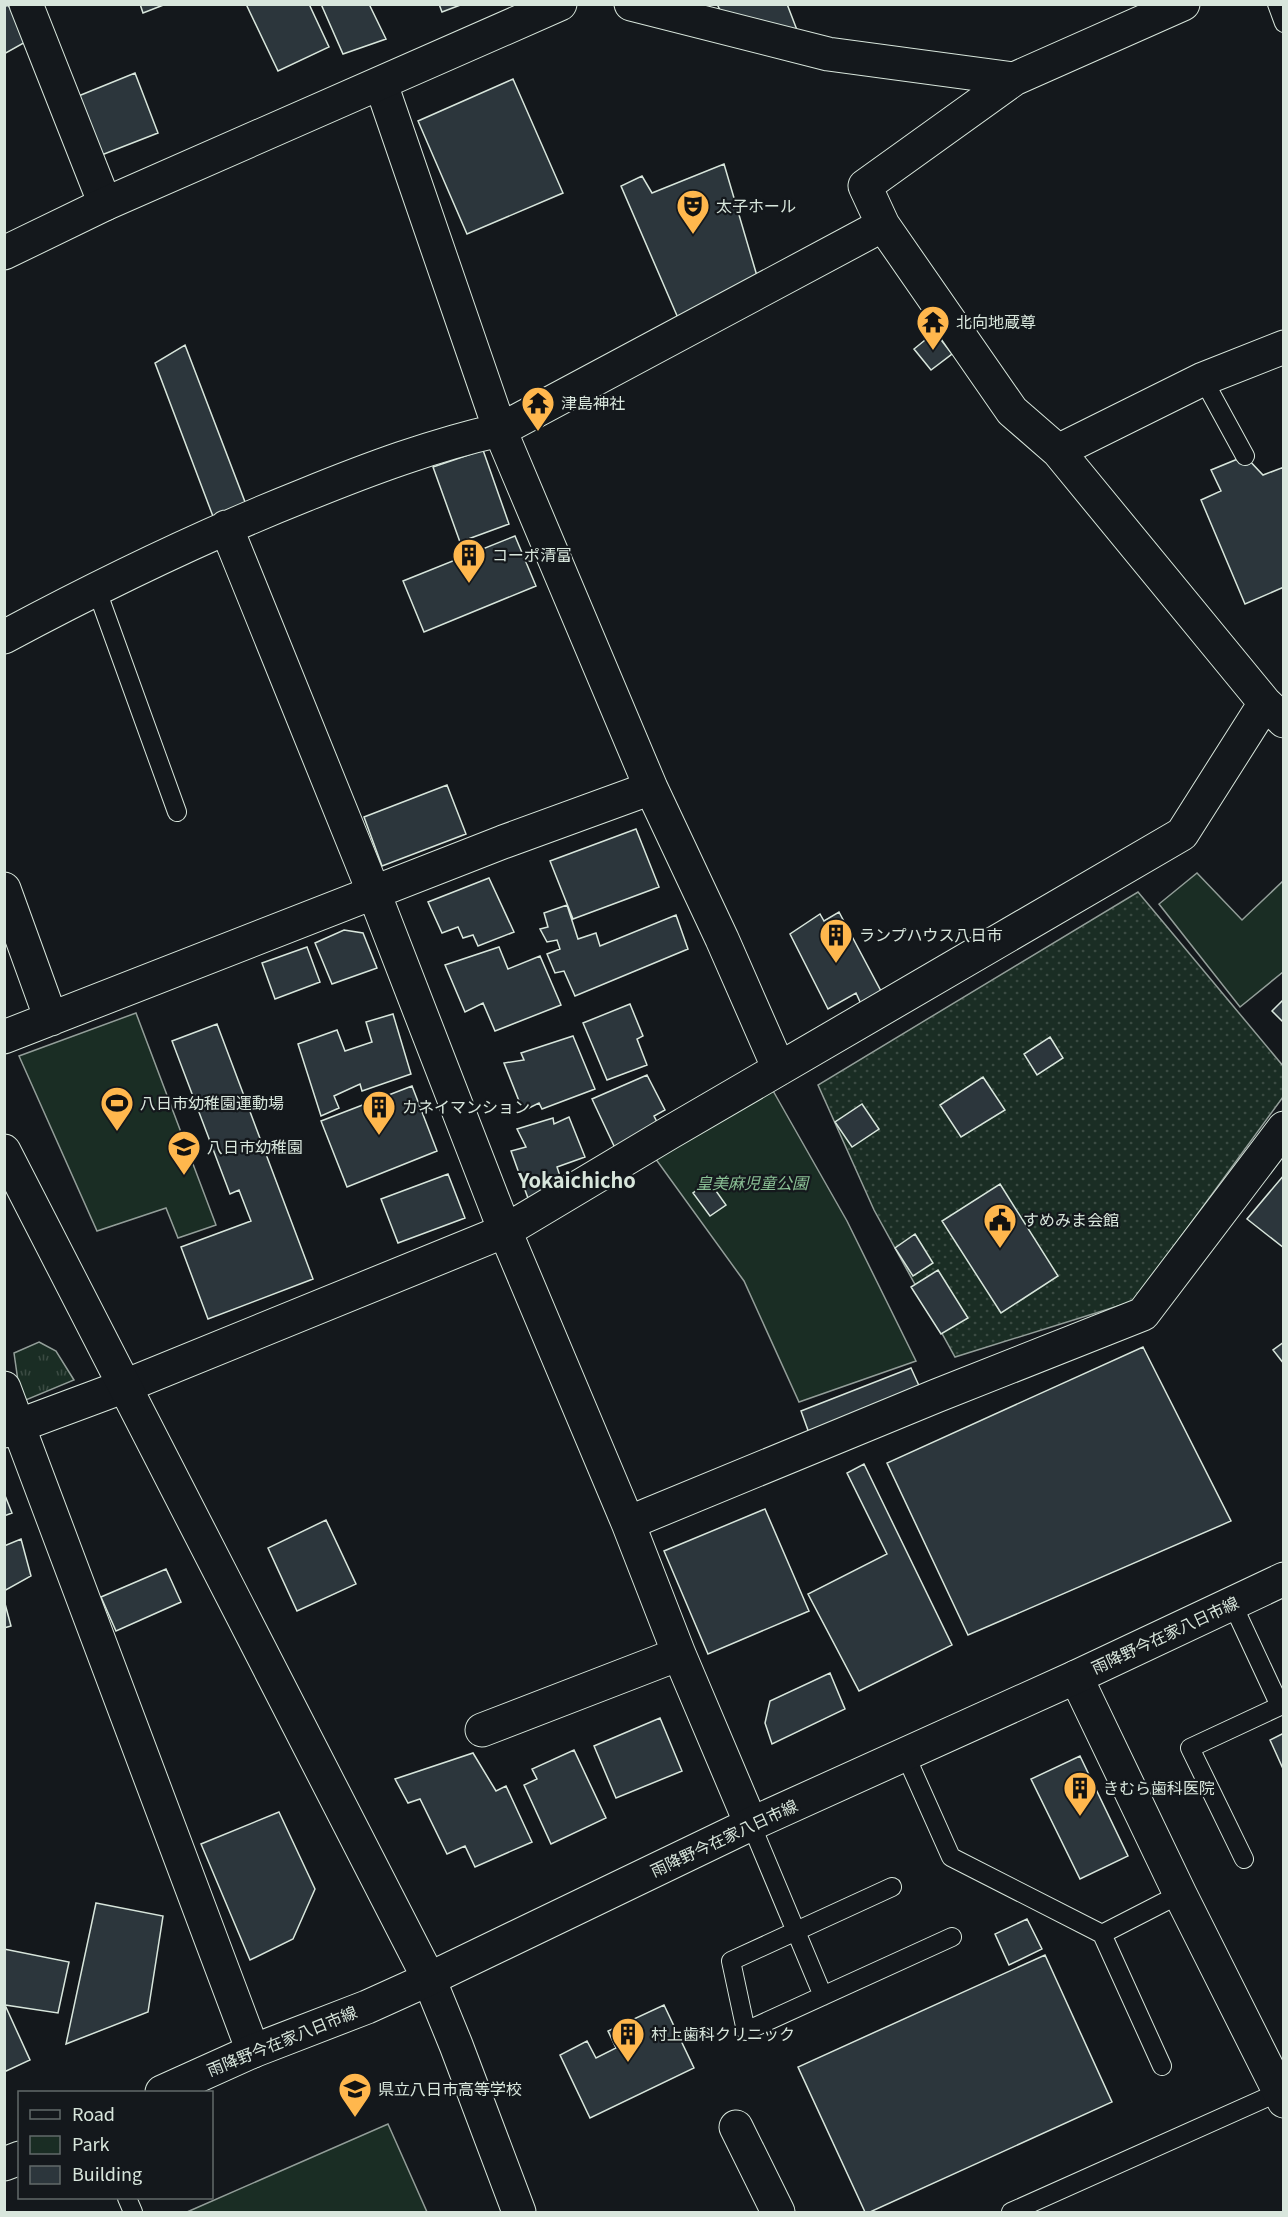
<svg xmlns="http://www.w3.org/2000/svg" width="1288" height="2217" font-family="Georgia,'Noto Sans JP',serif">
<defs>
<pattern id="grass-tufts" width="24" height="20" patternUnits="userSpaceOnUse" patternTransform="scale(1.5)"><rect width="24" height="20" fill="#1a2d24"/><path d="M3 7l-1-3M5 7V3M7 7l1-3M15 17l-1-3M17 17v-4M19 17l1-3" fill="none" stroke="#3b4b43"/></pattern>
<pattern id="garden-dots" width="8" height="8" patternUnits="userSpaceOnUse" patternTransform="scale(1.5)"><rect width="8" height="8" fill="#1a2d24"/><path d="M2 2h.1M6 6h.1" fill="none" stroke="#3b4b43" stroke-width="1.8" stroke-linecap="round"/></pattern>
</defs>
<rect width="100%" height="100%" fill="#14181c"/>
<path fill="url(#grass-tufts)" stroke="#939e99" stroke-width="1.5" d="M39,1342L56,1351L74,1380L21,1402L14,1353Z"/>
<path fill="#1a2d24" stroke="#939e99" stroke-width="1.5" d="M1197,873L1242,920L1283,881V972L1240,1007L1159,904Z
M136,1013L216,1225L178,1238L166,1208L97,1231L19,1056Z
M772,1089L847,1221L916,1361L799,1402L744,1281L655,1158Z
M388,2124L427,2212H187Z"/>
<path fill="url(#garden-dots)" stroke="#939e99" stroke-width="1.5" d="M1138,892L1284,1067L1283,1097L1134,1301L955,1357L874,1210L818,1085Z"/>
<path fill="#2c363c" stroke="#d8e6dc" stroke-width="1.5" d="M140,4H166L143,13Z
M246,4H309L329,47L278,71Z
M321,4H369L386,39L343,54Z
M439,4H463L442,12Z
M717,4H787L797,30L723,16Z
M8,5L29,40L4,54V7Z
M135,73L158,133L99,156L76,97Z
M513,79L563,193L467,234L418,121Z
M724,164L757,276L678,318L621,186L642,176L652,193Z
M935,332L952,354L931,370L914,349Z
M185,345L245,502L214,519L155,363Z
M483,450L509,524L460,542L433,467Z
M1245,456L1263,475L1284,467V587L1245,604L1201,500L1221,491L1211,470Z
M515,536L536,586L424,632L403,581Z
M447,785L466,834L382,866L364,817Z
M636,829L659,887L573,919L550,861Z
M489,878L514,932L478,946L473,935L463,938L458,927L442,933L428,902Z
M567,905L578,939L596,933L600,946L676,915L688,949L575,996L564,971L555,973L547,954L560,949L557,940L547,942L540,929L548,927L544,913Z
M839,912L882,993L861,1004L856,993L828,1009L790,934L820,914L824,921Z
M344,930L363,933L377,968L332,984L315,943Z
M307,947L320,982L275,999L262,963Z
M499,947L508,969L540,956L561,1005L495,1031L483,1003L465,1012L445,965Z
M1284,999V1023L1272,1011Z
M630,1004L643,1036L637,1039L647,1065L607,1080L583,1023Z
M393,1014L411,1074L362,1091L360,1084L334,1096L339,1108L321,1116L298,1044L337,1030L345,1051L372,1042L366,1022Z
M217,1024L313,1279L208,1319L181,1247L251,1221L239,1190L230,1194L172,1041Z
M573,1036L595,1089L542,1109L539,1103L523,1111L504,1063L524,1060L521,1053Z
M1050,1037L1063,1058L1037,1075L1024,1054Z
M647,1075L665,1110L654,1116L659,1126L615,1148L592,1099Z
M983,1077L1005,1110L961,1137L940,1105Z
M412,1086L437,1151L347,1187L321,1121Z
M862,1104L879,1129L852,1147L835,1122Z
M569,1117L585,1157L557,1167L563,1185L529,1201L511,1151L526,1147L517,1129L553,1118L554,1124Z
M448,1174L465,1218L398,1243L381,1199Z
M1284,1175V1248L1247,1219Z
M709,1181L726,1205L710,1216L693,1193Z
M1000,1184L1058,1276L1001,1313L942,1221Z
M915,1234L933,1263L913,1276L895,1248Z
M938,1270L968,1318L941,1334L911,1287Z
M1284,1342V1364L1273,1350Z
M1143,1347L1231,1521L968,1635L887,1463Z
M911,1368L921,1390L809,1433L801,1411Z
M864,1464L952,1645L859,1691L808,1594L887,1554L847,1473Z
M4,1493L12,1513L4,1516Z
M765,1509L809,1611L708,1654L664,1551Z
M326,1520L356,1584L297,1611L268,1548Z
M21,1539L31,1576L4,1591V1546Z
M166,1569L181,1602L116,1631L101,1597Z
M4,1600L11,1626L4,1628Z
M830,1673L845,1709L772,1744L765,1723L770,1701Z
M660,1718L682,1771L616,1798L594,1746Z
M1284,1733V1771L1270,1740Z
M574,1750L606,1818L551,1844L524,1785L537,1779L532,1769Z
M473,1753L496,1791L506,1786L532,1842L475,1867L465,1846L447,1854L420,1799L408,1803L395,1779Z
M1080,1756L1128,1856L1080,1879L1031,1779Z
M279,1812L315,1889L293,1939L250,1960L201,1844Z
M96,1903L163,1916L148,2012L66,2044Z
M1027,1919L1042,1949L1009,1965L995,1934Z
M4,1949L69,1962L58,2013L5,2005L30,2060L4,2072Z
M1045,1955L1112,2102L870,2212H865L798,2067Z
M664,2005L694,2068L590,2118L560,2055L587,2041L596,2058L616,2048L608,2031Z"/>
<g fill="none" stroke-linecap="round" stroke-linejoin="round">
<defs>
<path id="lane" d="M1277,4L1284,23
M1203,379L1245,456
M96,588L177,812
M1232,1603L1280,1706L1190,1748L1244,1859
M905,1754L951,1857L1102,1934L1162,2066
M751,1824L823,1996
M892,1887L731,1961L746,2031L952,1937
M1102,1934L1180,1894
M127,2198L133,2212
M1011,2212L1279,2092"/>
<path id="street" d="M26,4L105,204
M631,4L828,54L1014,79
M1183,4L1014,79L865,186L883,225L1012,411L1058,451L1265,703L1284,721
M381,84L500,430L651,788L722,939L779,1069
M1058,451L1203,379L1284,347
M226,527L374,893L505,1231L628,1523L679,1654L751,1824
M4,637C103,584 202,536 305,495C369,469 433,445 500,430L883,225
M4,889L51,1019
M4,1037L503,842L651,788
M4,1388L253,2051
M4,1431L125,1386L505,1231L669,1133L1182,834L1265,703
M628,1523L936,1396L1143,1314L1284,1128
M1076,1677L1180,1894L1284,2101
M482,1730L679,1654
M429,1979L456,2045L519,2212
M736,2127L778,2212"/>
<path id="secondary" d="M4,253L105,204L560,4
M4,1151L429,1979
M162,2092L253,2051L367,2007L429,1979L751,1824L1076,1677L1284,1579
M4,2164L20,2158"/>
</defs>
<use href="#lane" stroke="#d8e6dc" stroke-width="20"/>
<use href="#street" stroke="#d8e6dc" stroke-width="35"/>
<use href="#secondary" stroke="#d8e6dc" stroke-width="35"/>
<use href="#lane" stroke="#14181c" stroke-width="18"/>
<use href="#street" stroke="#14181c" stroke-width="33"/>
<use href="#secondary" stroke="#14181c" stroke-width="33"/>
</g>
<defs>
<symbol id="theatre-pin" viewBox="-11 -11 22 30"><path d="M0 17L-7.5 6A9.5 9.5 0 1 1 7.5 6Z" fill="#ffb74d" stroke="#14181c"/><path d="M-5-5.5Q0-4 5-5.5V0Q5 5 0 6Q-5 5-5 0ZM-3.3-2.5H-1v1.5H-3.3ZM1-2.5H3.3v1.5H1ZM-2.8 1Q0 5.5 2.8 1Z" fill="#111"/></symbol>
<symbol id="temple-pin" viewBox="-11 -11 22 30"><path d="M0 17L-7.5 6A9.5 9.5 0 1 1 7.5 6Z" fill="#ffb74d" stroke="#14181c"/><path d="M0-6L5-2H3V0L6.5 2.5H4V6H1.5V3h-3V6H-4V2.5H-6.5L-3 0V-2H-5Z" fill="#111"/></symbol>
<symbol id="building-pin" viewBox="-11 -11 22 30"><path d="M0 17L-7.5 6A9.5 9.5 0 1 1 7.5 6Z" fill="#ffb74d" stroke="#14181c"/><path d="M-4-6H4V6H1V3H-1V6H-4ZM-2.5-4.3h1.7v1.8h-1.7ZM.8-4.3h1.7v1.8H.8ZM-2.5-1h1.7V.8h-1.7ZM.8-1h1.7V.8H.8Z" fill="#111"/></symbol>
<symbol id="stadium-pin" viewBox="-11 -11 22 30"><path d="M0 17L-7.5 6A9.5 9.5 0 1 1 7.5 6Z" fill="#ffb74d" stroke="#14181c"/><path d="M0-5a6.5 5 0 1 0 0 10a6.5 5 0 1 0 0-10ZM-3.5-1.8h7v3.6h-7Z" fill="#111"/></symbol>
<symbol id="school-pin" viewBox="-11 -11 22 30"><path d="M0 17L-7.5 6A9.5 9.5 0 1 1 7.5 6Z" fill="#ffb74d" stroke="#14181c"/><path d="M0-5L7-2L0 1L-7-2ZM-4 1L0 2.5L4 1V4Q0 6-4 4Z" fill="#111"/></symbol>
<symbol id="civic-pin" viewBox="-11 -11 22 30"><path d="M0 17L-7.5 6A9.5 9.5 0 1 1 7.5 6Z" fill="#ffb74d" stroke="#14181c"/><path d="M-.6-6.5H3V-4.5H.6V-3L4-1V1h2V6H-6V1h2V-1L-.6-3ZM-1.2 2.5V6h2.4V2.5Z" fill="#111"/></symbol>
</defs>
<g fill-rule="evenodd">
<use href="#theatre-pin" x="674" y="187" width="38" height="52"/>
<use href="#temple-pin" x="914" y="303" width="38" height="52"/>
<use href="#temple-pin" x="519" y="384" width="38" height="52"/>
<use href="#building-pin" x="450" y="536" width="38" height="52"/>
<use href="#building-pin" x="817" y="916" width="38" height="52"/>
<use href="#stadium-pin" x="98" y="1084" width="38" height="52"/>
<use href="#building-pin" x="360" y="1088" width="38" height="52"/>
<use href="#school-pin" x="165" y="1128" width="38" height="52"/>
<use href="#civic-pin" x="981" y="1201" width="38" height="52"/>
<use href="#building-pin" x="1061" y="1769" width="38" height="52"/>
<use href="#building-pin" x="609" y="2015" width="38" height="52"/>
<use href="#school-pin" x="336" y="2070" width="38" height="52"/>
</g>
<g text-anchor="middle" stroke-width="4.5" stroke-linejoin="round" paint-order="stroke">
<g font-size="16" fill="#d8e6dc" stroke="#14181c" text-anchor="start">
<text x="716" y="212">太子ホール</text>
<text x="956" y="328">北向地蔵尊</text>
<text x="561" y="409">津島神社</text>
<text x="492" y="561">コーポ清富</text>
<text x="859" y="941">ランプハウス八日市</text>
<text x="140" y="1109">八日市幼稚園運動場</text>
<text x="402" y="1113">カネイマンション</text>
<text x="207" y="1153">八日市幼稚園</text>
<text x="1023" y="1226">すめみま会館</text>
<text x="1103" y="1794">きむら歯科医院</text>
<text x="651" y="2040">村上歯科クリニック</text>
<text x="378" y="2095">県立八日市高等学校</text>
</g>
<g font-size="16" font-style="italic" fill="#8ac095" stroke="#14181c">
<text x="752" y="1189">皇美麻児童公園</text>
</g>
<g font-size="16" fill="#d8e6dc" stroke="#14181c">
<text transform="translate(1165 1635) rotate(-25)" y="6">雨降野今在家八日市線</text>
<text transform="translate(724 1838) rotate(-25)" y="6">雨降野今在家八日市線</text>
<text transform="translate(282 2041) rotate(-22)" y="6">雨降野今在家八日市線</text>
</g>
<g font-size="20" font-weight="bold" fill="#d8e6dc" stroke="#14181c">
<text x="577" y="1188">Yokaichicho</text>
</g>
</g>
<rect width="1288" height="2217" fill="none" stroke="#d8e6dc" stroke-width="12"/>
<rect x="18" y="2091" width="195" height="108" fill="#14181c" stroke="#626a69" stroke-width="1.5"/>
<rect x="30" y="2110" width="30" height="9" fill="#14181c" stroke="#626a69" stroke-width="1.5"/>
<text x="72" y="2121" font-size="18" fill="#d8e6dc">Road</text>
<rect x="30" y="2136" width="30" height="18" fill="#1a2d24" stroke="#626a69" stroke-width="1.5"/>
<text x="72" y="2151" font-size="18" fill="#d8e6dc">Park</text>
<rect x="30" y="2166" width="30" height="18" fill="#2c363c" stroke="#626a69" stroke-width="1.5"/>
<text x="72" y="2181" font-size="18" fill="#d8e6dc">Building</text>
</svg>
